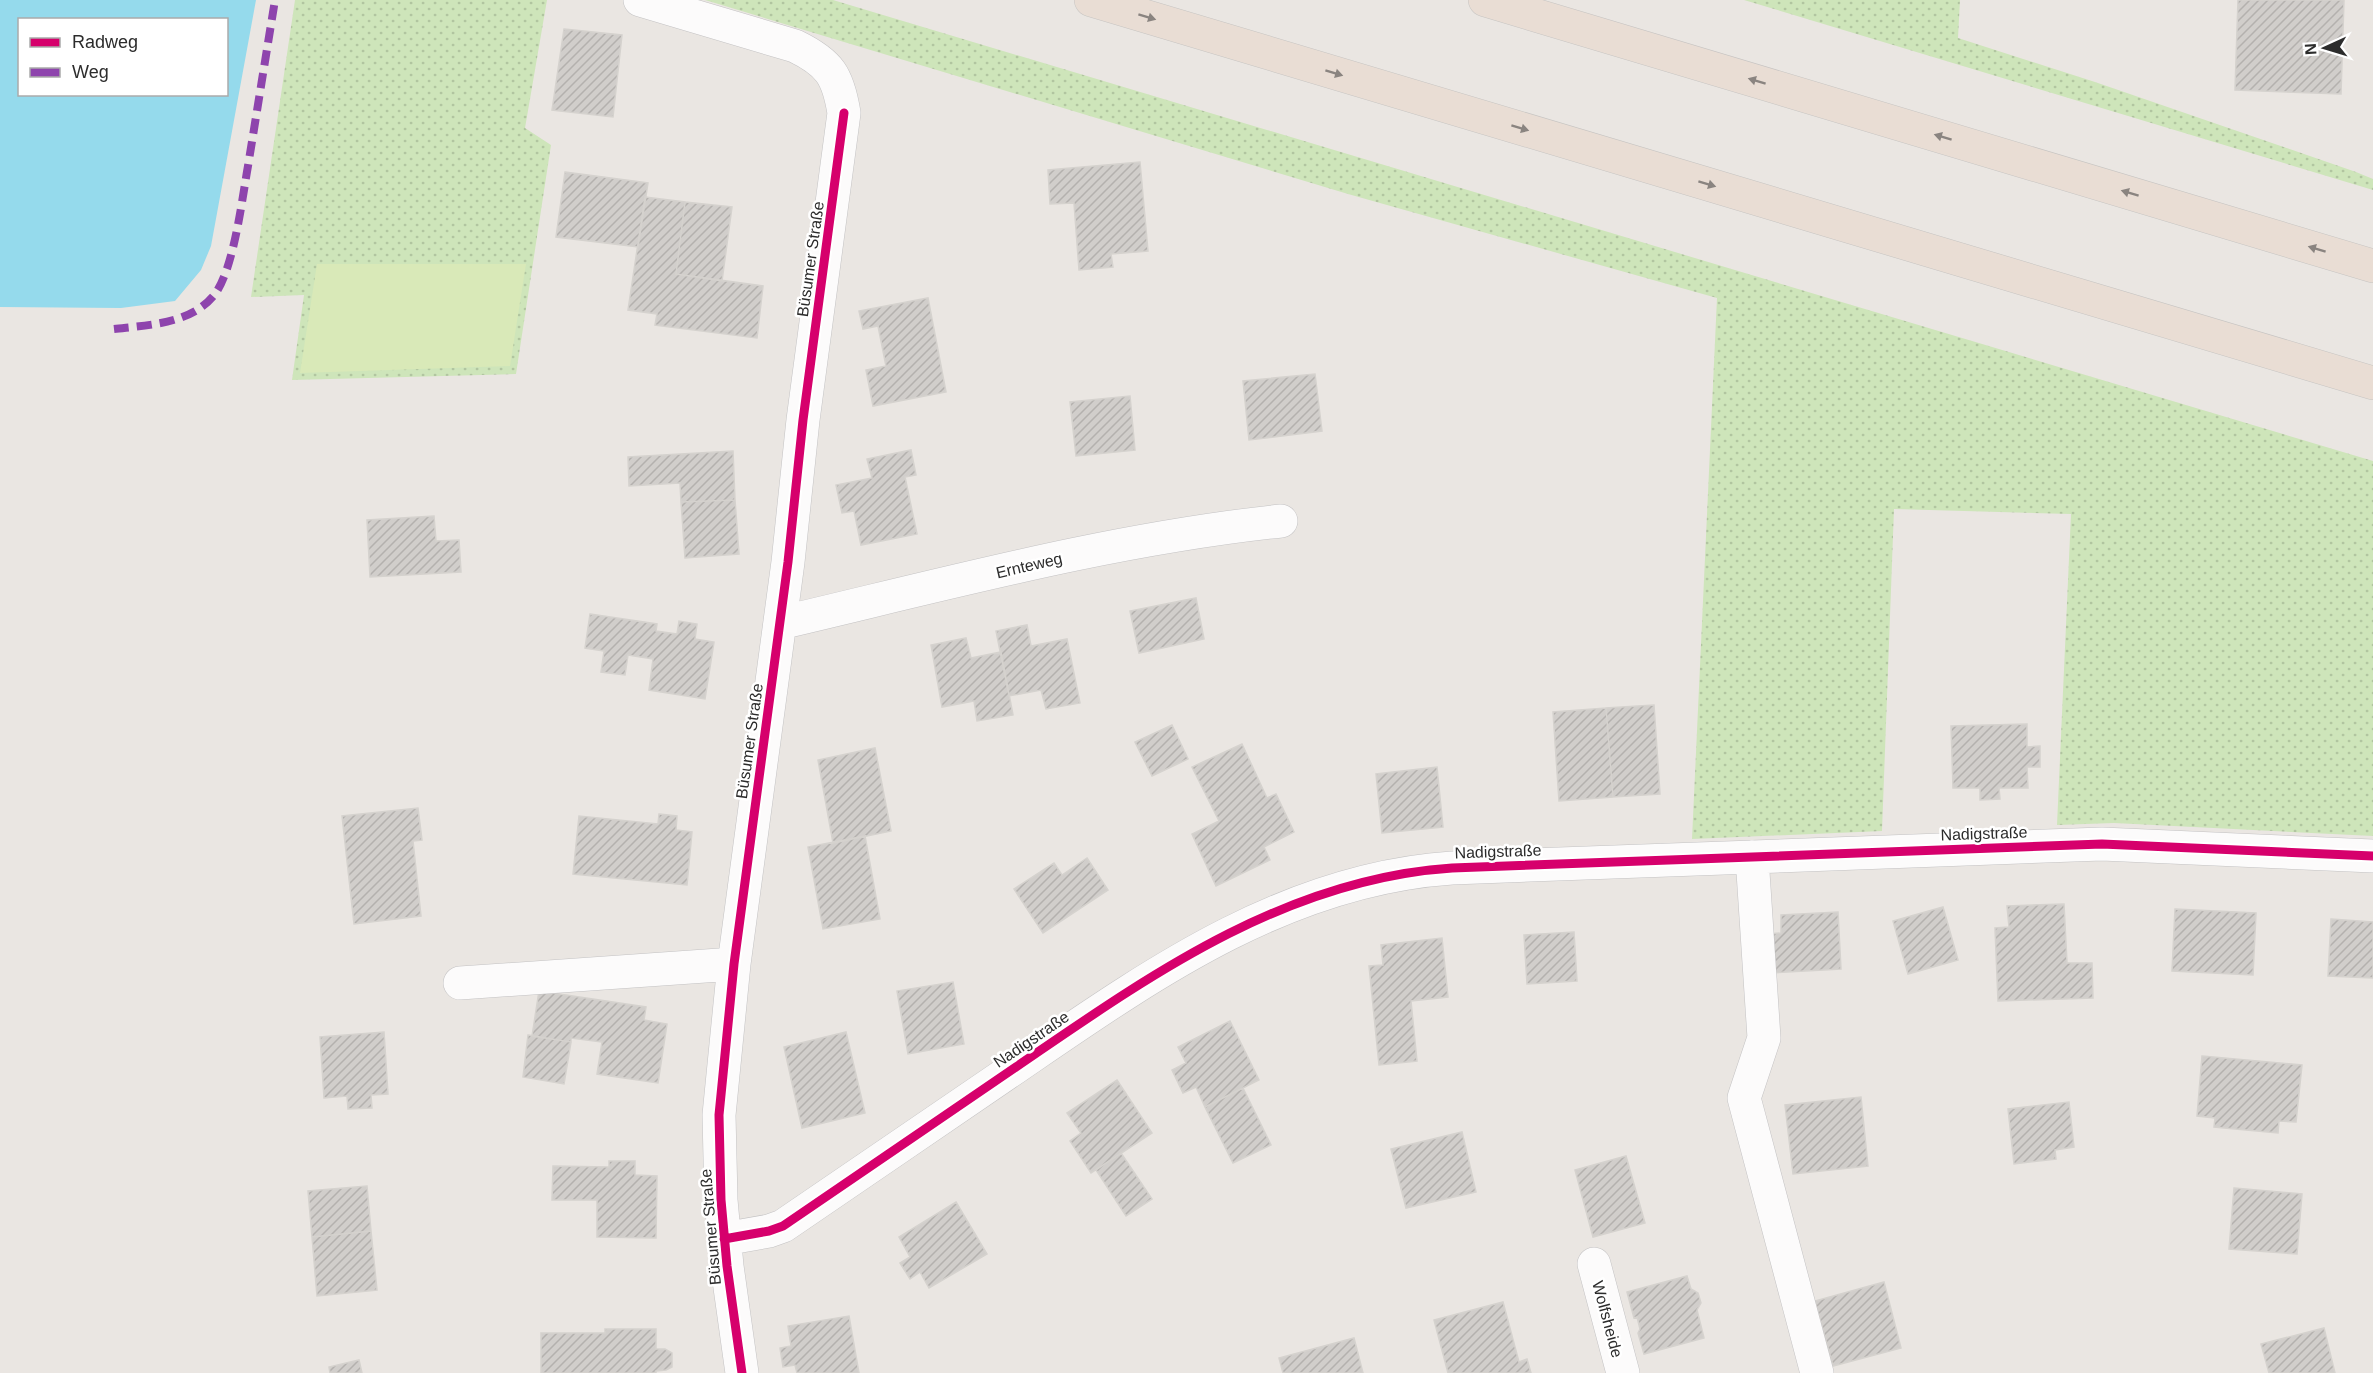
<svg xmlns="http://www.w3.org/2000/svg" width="2373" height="1373" font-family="Arial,sans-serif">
<defs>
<pattern id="grass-dots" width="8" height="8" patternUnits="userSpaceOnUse" patternTransform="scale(1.5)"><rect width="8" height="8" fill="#cee5ba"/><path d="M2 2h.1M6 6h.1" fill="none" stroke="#b1c5a0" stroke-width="1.8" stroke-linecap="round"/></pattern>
<pattern id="building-hatch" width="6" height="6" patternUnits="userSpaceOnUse" patternTransform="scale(1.5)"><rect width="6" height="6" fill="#d1cecb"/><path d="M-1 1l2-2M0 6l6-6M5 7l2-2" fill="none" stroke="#b4b1ae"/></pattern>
</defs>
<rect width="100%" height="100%" fill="#eae6e2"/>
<path fill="url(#grass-dots)" d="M295,0H547L525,128L551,145L516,374L292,380L304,295L251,297Z
M705,0H833L2373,461V836L2114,823L2057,825L2071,514L1894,509L1882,831L1692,839L1717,298L1348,194Z
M1744,0H1960L1958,38L2095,82L2356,172L2373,179V190Z"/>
<path fill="#d9e9b8" d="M317,264H526L510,366L300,373Z"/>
<path fill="#95daec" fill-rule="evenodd" d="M0,0H256L211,246L201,270L175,301L121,308L0,307ZM20,20H226V94H20Z"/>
<path fill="url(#building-hatch)" stroke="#d5d2ce" stroke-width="1.5" d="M2238,0H2344L2341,94L2235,90Z
M564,29L622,35L613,117L552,110Z
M1140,162L1148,251L1111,254L1113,267L1079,270L1074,203L1050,204L1048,170Z
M565,172L648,183L638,247L556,237Z
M645,197L685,202L676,274L763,286L757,338L655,325L657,314L628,310Z
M685,202L732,207L722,281L676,274Z
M928,298L946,392L873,406L866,370L886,366L878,326L863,329L859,311Z
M1315,374L1322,431L1249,440L1243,381Z
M1130,396L1135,450L1076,456L1070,402Z
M911,450L916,475L905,477L917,534L861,545L854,511L842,513L836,485L872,478L867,459Z
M733,451L735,500L681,502L680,483L629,486L628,457Z
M735,500L739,554L685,558L681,502Z
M434,516L436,541L459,540L461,572L370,577L367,520Z
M1196,598L1204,639L1139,653L1130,611Z
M590,614L657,624L656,631L677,634L679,621L697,624L695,639L714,642L705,699L649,690L653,659L628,655L625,675L601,672L604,651L585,648Z
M1027,625L1031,646L1067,639L1080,703L1046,709L1041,690L1009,696L996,631Z
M966,638L971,658L1001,652L1013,715L977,721L974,701L942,707L931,645Z
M1654,705L1660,794L1613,797L1606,708Z
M1606,708L1613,797L1559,801L1553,712Z
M2027,724V747L2040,746V767H2027L2028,788H1999L2000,799L1980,800V788H1953L1951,726Z
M1172,725L1188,759L1152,776L1135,742Z
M1242,744L1267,798L1276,794L1294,832L1264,847L1270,860L1216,886L1192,834L1219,821L1192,767Z
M875,748L891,831L833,843L818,760Z
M1437,767L1443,827L1382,833L1376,774Z
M418,808L422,840L413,841L421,916L354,924L342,816Z
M659,814L677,816L676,830L692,832L687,885L573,874L579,816L658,824Z
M865,836L880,919L823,929L808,847Z
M1087,858L1108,890L1043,933L1014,889L1054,863L1062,875Z
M2064,904L2067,963H2092L2093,998L1998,1001L1995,928L2009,927L2007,906Z
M1943,907L1958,960L1908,974L1893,921Z
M2175,909L2256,913L2253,975L2172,971Z
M1838,912L1841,969L1770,973L1768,934L1781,933V915Z
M2331,919L2373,922V978L2328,976Z
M1574,932L1577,981L1527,984L1524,935Z
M1442,938L1448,997L1411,1001L1417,1061L1379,1065L1369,966L1383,965L1381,945Z
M953,982L964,1044L908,1054L897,991Z
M539,991L646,1007L644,1020L667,1024L658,1083L597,1074L602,1042L571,1038V1042L532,1036Z
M1230,1021L1259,1080L1205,1107L1196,1087L1183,1093L1172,1070L1186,1063L1178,1047Z
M384,1032L388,1094L371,1095L372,1108L348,1109L347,1096L324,1098L320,1037Z
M846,1032L865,1113L802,1128L784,1047Z
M528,1035L571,1042L564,1084L523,1077Z
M2202,1056L2302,1065L2296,1122L2279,1121L2278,1133L2214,1127L2215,1118L2197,1116Z
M1117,1080L1152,1133L1091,1173L1070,1141L1081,1133L1067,1113Z
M1243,1088L1271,1145L1233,1163L1205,1107Z
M1861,1097L1868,1166L1793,1174L1785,1105Z
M2069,1102L2074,1147L2055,1150L2056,1159L2014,1164L2008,1109Z
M1462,1132L1476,1192L1406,1208L1391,1149Z
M1121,1153L1152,1199L1126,1216L1096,1170Z
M1626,1156L1645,1223L1593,1237L1575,1170Z
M609,1161H635V1175L657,1176L656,1238L597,1237V1200H552L553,1166L609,1167Z
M367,1186L371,1231L312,1237L308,1191Z
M2234,1188L2302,1194L2297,1254L2229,1249Z
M956,1202L987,1254L929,1288L920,1272L910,1279L900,1263L910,1257L899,1237Z
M371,1231L377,1290L317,1296L312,1237Z
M1687,1276L1691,1289L1698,1293L1701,1303L1697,1310L1704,1338L1644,1354L1638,1333L1640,1329L1637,1317L1634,1318L1627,1292Z
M1884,1282L1901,1348L1833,1366L1815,1301Z
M1503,1302L1519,1362L1527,1359L1531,1373H1448L1434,1320Z
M849,1316L859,1373H797L795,1365L783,1367L780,1348L791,1346L788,1326Z
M2324,1328L2335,1373H2269L2261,1344Z
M605,1329H656V1349H665L672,1353V1367L666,1370L656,1371V1373H541V1333H605Z
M1354,1338L1363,1373H1283L1279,1358Z
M359,1360L362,1373H330L329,1367Z"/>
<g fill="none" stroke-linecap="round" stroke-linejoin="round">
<defs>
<path id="minor" d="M640,0L795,46C830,63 838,76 844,113L803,420L788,562L734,964L719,1115L721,1200L727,1266L742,1373
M780,623C946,584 1111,539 1281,521
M1752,857L1764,1038L1744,1098L1817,1373
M460,983L734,964
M724,1239L769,1231L783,1226C861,1173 938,1120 1016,1067C1149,976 1285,879 1452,868L2102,844L2373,856
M1594,1264L1623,1373"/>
<path id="highway" d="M1091,0L2373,383
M1485,0L2373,266"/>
</defs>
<use href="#minor" stroke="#c3c2c3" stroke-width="34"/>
<use href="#highway" stroke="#c6c4c2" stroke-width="34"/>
<use href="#minor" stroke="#fcfbfb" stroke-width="33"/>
<use href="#highway" stroke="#e9ddd4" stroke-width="33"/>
<path stroke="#8e44ad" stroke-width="8" stroke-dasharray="15 8" stroke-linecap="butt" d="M114,329C148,325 192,324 215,294C234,268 242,199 248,166C257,111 266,55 275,0"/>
<defs>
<path id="cycleway" d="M724,1239L769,1231L783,1226C861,1173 938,1120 1016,1067C1149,976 1285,879 1452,868L2102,844L2373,856
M742,1373L727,1266L721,1200L719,1115L734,964L788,562L803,420L844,113"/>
</defs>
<use href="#cycleway" stroke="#fff" stroke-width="13"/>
<use href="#cycleway" stroke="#d6006c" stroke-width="9"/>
</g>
<defs><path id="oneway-solid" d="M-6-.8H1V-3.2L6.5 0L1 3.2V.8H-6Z" transform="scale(1.5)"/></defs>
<g fill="#8a8480">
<use href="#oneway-solid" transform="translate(1147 17) rotate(17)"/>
<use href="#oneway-solid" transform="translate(1334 73) rotate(17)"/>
<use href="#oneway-solid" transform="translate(1757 81) rotate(-163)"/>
<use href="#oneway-solid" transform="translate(1520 128) rotate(17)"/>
<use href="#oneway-solid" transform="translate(1943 137) rotate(-163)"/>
<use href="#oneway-solid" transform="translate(1707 184) rotate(17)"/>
<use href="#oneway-solid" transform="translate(2130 193) rotate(-163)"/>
<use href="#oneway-solid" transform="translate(2317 249) rotate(-163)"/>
</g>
<g text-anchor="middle" stroke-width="5" stroke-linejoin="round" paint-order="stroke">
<g font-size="16" fill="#2c2c2c" stroke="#fff">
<text transform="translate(810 259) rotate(-82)" y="6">Büsumer Straße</text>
<text transform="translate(1029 565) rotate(-13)" y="6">Ernteweg</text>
<text transform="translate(749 741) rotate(-82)" y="6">Büsumer Straße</text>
<text transform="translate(1984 833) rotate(-2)" y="6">Nadigstraße</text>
<text transform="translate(1498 851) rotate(-2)" y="6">Nadigstraße</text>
<text transform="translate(1031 1039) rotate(-34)" y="6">Nadigstraße</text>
<text transform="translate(710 1227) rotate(-95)" y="6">Büsumer Straße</text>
<text transform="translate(1608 1319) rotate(75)" y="6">Wolfsheide</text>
</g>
</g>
<rect x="18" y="18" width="210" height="78" fill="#ffffff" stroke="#ababab" stroke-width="1.5"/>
<rect x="30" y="38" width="30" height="9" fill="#d6006c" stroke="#ababab" stroke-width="1.5"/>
<text x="72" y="48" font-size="18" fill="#2c2c2c">Radweg</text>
<rect x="30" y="68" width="30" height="9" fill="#8e44ad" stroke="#ababab" stroke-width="1.5"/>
<text x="72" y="78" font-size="18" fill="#2c2c2c">Weg</text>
<g transform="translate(2325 48) rotate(266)" stroke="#ffffff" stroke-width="4.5" paint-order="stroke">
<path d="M0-4.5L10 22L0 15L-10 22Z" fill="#2c2c2c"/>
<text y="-9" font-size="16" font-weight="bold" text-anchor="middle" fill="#2c2c2c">N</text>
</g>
</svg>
